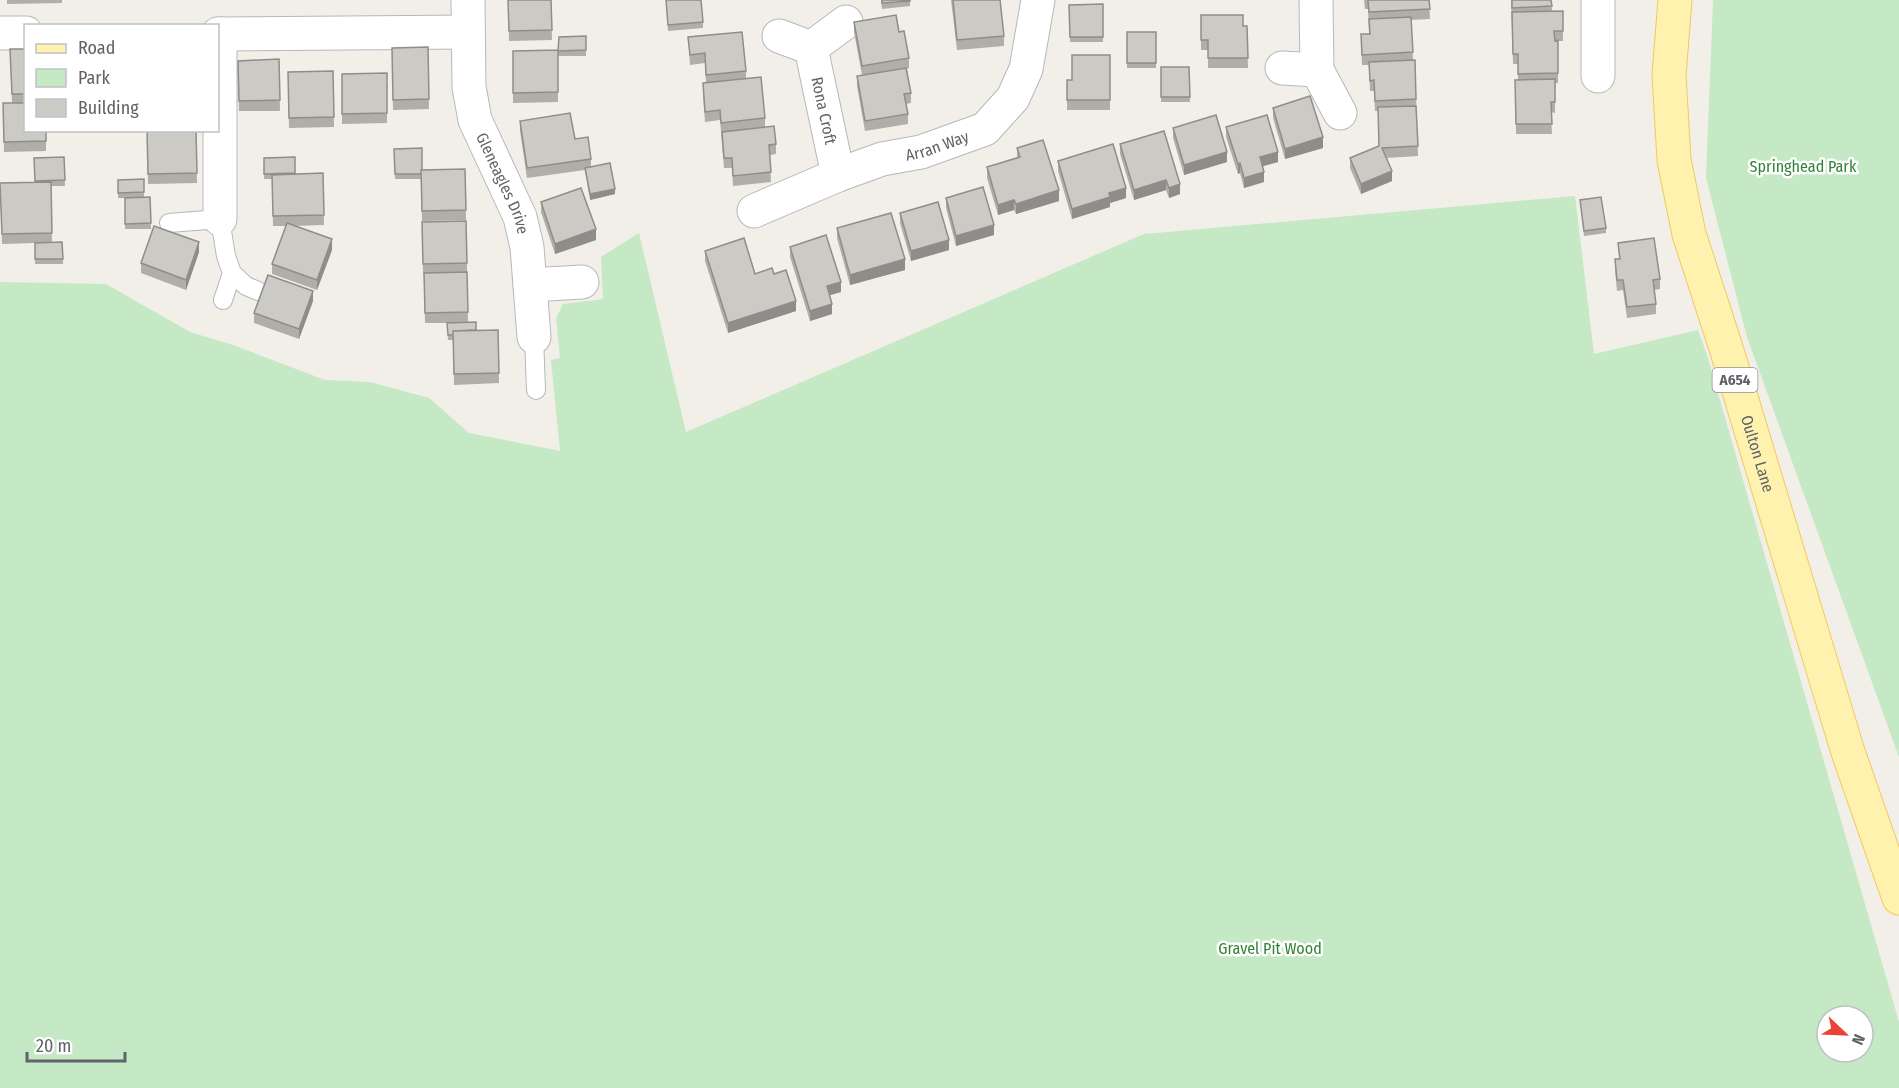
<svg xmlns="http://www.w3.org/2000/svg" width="1899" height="1088" font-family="'Fira Sans Condensed',sans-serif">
<rect width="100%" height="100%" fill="#f1efe8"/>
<path fill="#c5e8c5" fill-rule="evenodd" d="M1713,0H1899V757L1747,337L1706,178Z
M1575,196L1594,354L1698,330L1707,355L1899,1022V1088H0V282L106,284L190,332L233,345L325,380L370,382L429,398L469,433L560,451L551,360L560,358L556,318L563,304L603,299L601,257L639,233L686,432L1144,234ZM1827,1016H1863V1052H1827Z"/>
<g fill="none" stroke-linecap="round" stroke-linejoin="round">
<defs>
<path id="lane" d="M169,223L220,219L226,256L232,273L223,300
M232,273L246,286L258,291
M534,337L536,390"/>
<g id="street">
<path id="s1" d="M468,0L469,87L475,120L520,217L527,247L534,337"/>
<path d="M1316,0L1317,70L1340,113"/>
<path d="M0,33H26"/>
<path d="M218,34L468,32"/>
<path d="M220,34V219"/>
<path d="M779,36L811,48L846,22"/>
<path id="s2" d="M811,48L838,175"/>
<path d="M1282,68L1317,70"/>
<path d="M1598,76V0"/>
<path id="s3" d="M754,211L838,175L882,159L921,152L985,129L1013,98L1026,69L1038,0"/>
<path d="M530,285L582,282"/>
</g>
<g id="primary">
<path id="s4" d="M1675,0L1669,75L1674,160L1689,234L1727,351L1848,752L1899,898"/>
</g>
</defs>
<use href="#lane" stroke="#b5b8bc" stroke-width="20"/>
<use href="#street" stroke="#b5b8bc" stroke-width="35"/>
<use href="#primary" stroke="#f2c960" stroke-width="35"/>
<use href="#lane" stroke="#fff" stroke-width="18"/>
<use href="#street" stroke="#fff" stroke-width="33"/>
<use href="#primary" stroke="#fff2af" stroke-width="33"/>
</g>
<path fill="#afaea9" d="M7,0H62V3L7,4Z
M508,0H551L552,40L509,41Z
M666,0L703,22V28L668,31Z
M881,0H910V6L882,9Z
M951,0H1000L1004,36V46L957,50Z
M1364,0H1429L1430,19L1411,20L1413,60H1415L1418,156L1386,158L1392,181L1361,194L1350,168V158L1379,146L1378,111H1375L1374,91H1370L1369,65H1362L1361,34H1369L1368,9H1365Z
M1511,0H1551L1552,11H1563V41H1558V83H1555V113L1551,112L1552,134H1516L1515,80H1518V64H1513Z
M1103,4V42H1070L1069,5Z
M1201,15L1243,26H1247L1248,68H1208V50H1201Z
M854,22L899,32L909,58V68L907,69L911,93V103L906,104L908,114V124L865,131L857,86V76L862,75L854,32Z
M1127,32H1156V68H1127Z
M586,36V56H558L559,37Z
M688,37L746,71V79L765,118V127L776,144V154L770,155L771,182L733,186L732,168H724L720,120L705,122L703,93V83H706L705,63L690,65Z
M428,47L429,109L393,110L392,48Z
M10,49H26V130H46V151L4,152L3,103H12Z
M558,50V102L513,103V51Z
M1110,55V110H1067V80H1072Z
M279,59L280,111H239L238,61Z
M1161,67H1189L1190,102H1161Z
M333,71L334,127L289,128L288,72Z
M387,73V123L342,124V74Z
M1273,108L1323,148L1285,159L1273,118Z
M520,121L575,139L591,159V167L615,194L590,200L585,170L527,178L520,131Z
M1226,127L1278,162L1262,166L1264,182L1244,188L1240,173L1238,174L1226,137Z
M1173,128L1227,162L1184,175L1173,138Z
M147,130H196L197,183L148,184Z
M1164,131L1180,194L1169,198L1166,190L1134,200L1120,154V144Z
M1017,148L1059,201L1016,214L1014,210L998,215L987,178V167L1017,158Z
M394,149L422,170L465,169L466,220L422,221L421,179H395Z
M64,157L65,186H51L52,243L62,242L63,264H35V243L2,244L0,183L35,182Z
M295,157V174L323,173L324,225L293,226L332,250L317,290L272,274V264L286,226H273L272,179H264V158Z
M1058,161L1126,198L1110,203V207L1072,219L1058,171Z
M144,179V198H118V180Z
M150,197L151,229H125V198Z
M946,198L994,235L956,246L946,208Z
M1580,200L1606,228V233L1584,236Z
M541,202L596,240L555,254L541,212Z
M900,213L949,250L911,261L900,223Z
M466,221L468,322L476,330H498L499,383L454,385L453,340H448L447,323H425L424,274H423L422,222Z
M837,228L905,270L850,285L837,238Z
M1618,243L1660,279V289L1654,290L1656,304V314L1627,318L1623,290L1617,291L1615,270V259H1619Z
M790,247L841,292L830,295L832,314L810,321L790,257Z
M705,251L755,274H774L796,311L728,333L705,261Z
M199,252L186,290L141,273V263Z
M313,301L299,339L254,323V313Z"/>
<path fill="#8f8d8a" d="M1323,137V148L1285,159V149Z
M1227,152V162L1184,175V165Z
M1278,152V162L1260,167V157Z
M1240,163V173L1238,174V164Z
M1392,171V181L1361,194V184Z
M1264,172V182L1244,188V178Z
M1166,180V190L1134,200V190Z
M1180,184V194L1169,198V188Z
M1126,188V198L1110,203V207L1072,219V209L1109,193Z
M615,189V194L590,200V194Z
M1059,190V201L1016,214V204Z
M1014,200V210L998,215V205Z
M994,225V235L956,246V236Z
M596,229V240L555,254V244Z
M332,239V250L317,290V280Z
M949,240V250L911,261V251Z
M199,242V252L186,290V280Z
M905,259V270L850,285V275Z
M841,282V292L827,296V286Z
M313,291V301L299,339V329Z
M796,301V311L728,333V323Z
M832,304V314L810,321V311Z"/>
<path fill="#cccac5" stroke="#8f8d8a" stroke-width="1.5" d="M508,0H551L552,30L509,31Z
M666,0H701L703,22L668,25Z
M882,0H910V1L882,3Z
M953,0H1000L1004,36L957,40Z
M1368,0H1429L1430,9L1369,12Z
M1512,0H1551L1552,6L1512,8Z
M1103,4V37H1070L1069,5Z
M1563,11V31H1554L1555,41L1558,40V73L1518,74V54H1513L1512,12Z
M896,15L899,32L904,31L909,58L862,66L854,22Z
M1201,15H1243V26H1247L1248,58H1208V40H1201Z
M1411,17L1413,52L1362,55L1361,34H1370L1369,19Z
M742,32L746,71L706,75L705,53L690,55L688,37Z
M1127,32H1156V63H1127Z
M586,36V50L558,51L559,37Z
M428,47L429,99L393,100L392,48Z
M10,49H26V94H12Z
M558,50V92L513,93V51Z
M1072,55H1110V100H1067V80H1072Z
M279,59L280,100L239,101L238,61Z
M1415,60L1416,99L1375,101L1374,80L1370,81L1369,62Z
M1161,67H1189L1190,97H1161Z
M906,68L911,93L904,94L908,114L865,121L857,76Z
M333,71L334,117L289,118L288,72Z
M387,73V113L342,114V74Z
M761,77L765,118L721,123L720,110L705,112L703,83Z
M1555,79V102H1551L1552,124H1516L1515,80Z
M1310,96L1323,137L1285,149L1273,108Z
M3,103H26V130H46V141L4,142Z
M1416,106L1418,146L1382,148L1392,171L1361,184L1350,158L1379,146L1378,107Z
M570,113L575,139L588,137L591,159L527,168L520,121Z
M1216,115L1227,152L1184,165L1173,128Z
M1267,115L1278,152L1260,157L1264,172L1244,178L1240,163L1238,164L1226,127Z
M774,126L776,144L769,145L771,172L733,176L732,158H724L722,132Z
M147,130H196L197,173L148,174Z
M1164,131L1180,184L1169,188L1166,180L1134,190L1120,144Z
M1043,140L1059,190L1016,204L1014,200L998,205L987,167L1020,157L1017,148Z
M1113,144L1126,188L1109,193L1110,197L1072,209L1058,161Z
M422,148V170H421V174H395L394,149Z
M64,157L65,180L35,181L34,158Z
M295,157V173L264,174V158Z
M610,163L615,189L590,194L585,168Z
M465,169L466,210L422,211L421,170Z
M323,173L324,215L273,216L272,175Z
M144,179V192L118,193V180Z
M51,182L52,233L2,234L0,183Z
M983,187L994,225L956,236L946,198Z
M581,188L596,229L555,244L541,202Z
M150,197L151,223L125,224V198Z
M1601,197L1606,228L1584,231L1580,200Z
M938,202L949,240L911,251L900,213Z
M891,213L905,259L850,275L837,228Z
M466,221L467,263L423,264L422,222Z
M287,223L332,239L317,280L272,264Z
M154,226L199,242L186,280L141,263Z
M826,235L841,282L827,286L832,304L810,311L790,247Z
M744,238L755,274L772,268L774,274L786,270L796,301L728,323L705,251Z
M1654,238L1660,279L1653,280L1656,304L1627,307L1623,280H1617L1615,259H1620L1618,243Z
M62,242L63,259H35V243Z
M467,272L468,312L425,313L424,273Z
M268,275L313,291L299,329L254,313Z
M476,322V330L453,331V335H448L447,323Z
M498,330L499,373L454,374L453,331Z"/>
<g text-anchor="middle" stroke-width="5" stroke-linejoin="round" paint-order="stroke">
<rect fill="#fff" stroke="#8f9295" stroke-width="1.5" x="1712.5" y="368" width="45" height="24" rx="4.5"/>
<g font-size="15" font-weight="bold" fill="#5f6368">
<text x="1735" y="385">A654</text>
</g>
<g font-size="16" fill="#5f6368" stroke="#fff">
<text dy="6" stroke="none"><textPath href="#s2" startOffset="64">Rona Croft</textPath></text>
<text dy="6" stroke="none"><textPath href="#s3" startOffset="195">Arran Way</textPath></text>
<text dy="6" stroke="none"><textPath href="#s1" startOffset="190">Gleneagles Drive</textPath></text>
<text dy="6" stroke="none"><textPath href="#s4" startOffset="466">Oulton Lane</textPath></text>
</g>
<g font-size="16" fill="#348238" stroke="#fff">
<text x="1803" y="172">Springhead Park</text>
<text x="1270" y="954">Gravel Pit Wood</text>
</g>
</g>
<rect x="24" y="24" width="195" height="108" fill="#ffffff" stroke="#bfc1c3" stroke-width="1.5"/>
<rect x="36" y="44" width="30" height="9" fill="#fff2af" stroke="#bfc1c3" stroke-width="1.5"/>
<text x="78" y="54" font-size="18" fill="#5f6368">Road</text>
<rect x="36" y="69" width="30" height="18" fill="#c5e8c5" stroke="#bfc1c3" stroke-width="1.5"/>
<text x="78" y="84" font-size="18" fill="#5f6368">Park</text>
<rect x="36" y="99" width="30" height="18" fill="#cccac5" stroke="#bfc1c3" stroke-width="1.5"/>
<text x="78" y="114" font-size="18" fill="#5f6368">Building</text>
<g transform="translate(1845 1034) rotate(113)"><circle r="28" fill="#ffffff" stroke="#bfc1c3" stroke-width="1.5"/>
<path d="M0-4.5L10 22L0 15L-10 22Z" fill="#ea4335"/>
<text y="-9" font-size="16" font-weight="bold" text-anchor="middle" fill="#5f6368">N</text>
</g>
<path d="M27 1052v9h98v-9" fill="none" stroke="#5f6368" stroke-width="3"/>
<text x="36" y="1052" font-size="18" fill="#5f6368" stroke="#ffffff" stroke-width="4.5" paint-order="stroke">20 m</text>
</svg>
